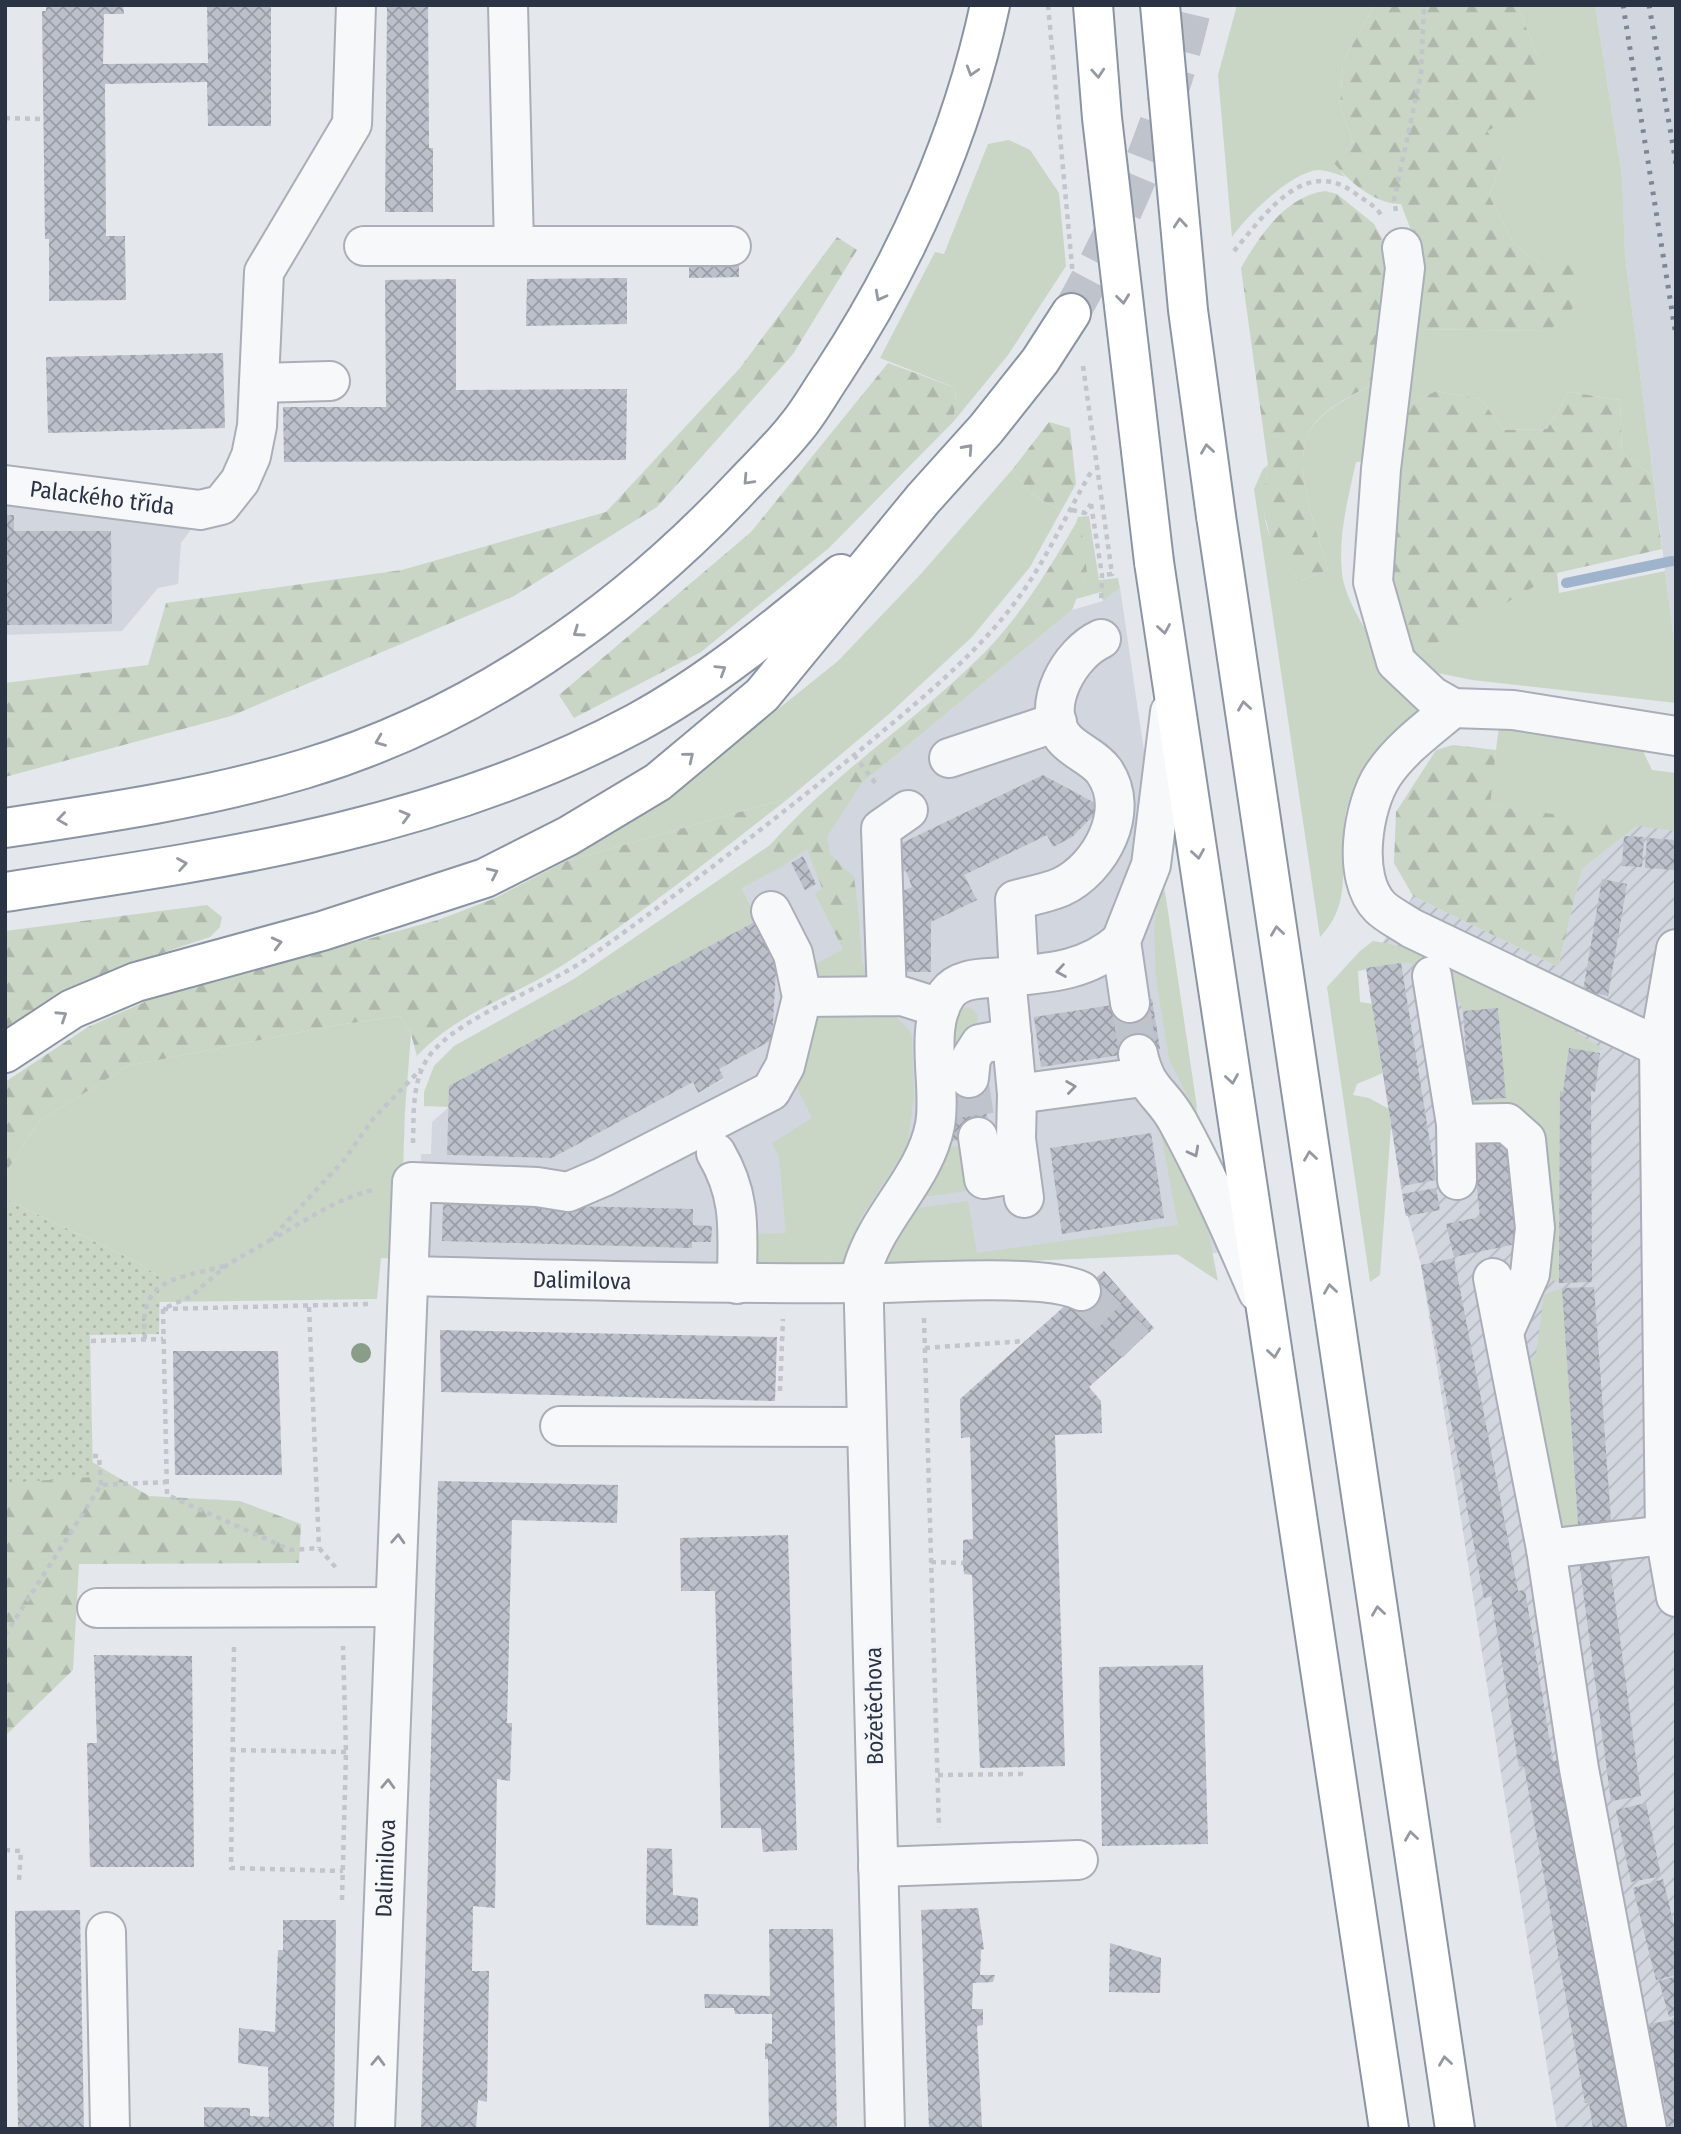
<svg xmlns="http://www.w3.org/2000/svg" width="1681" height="2134" font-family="'Fira Sans Condensed',sans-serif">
<defs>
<pattern id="industrial-furrows" width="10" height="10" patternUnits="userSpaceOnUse" patternTransform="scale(1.75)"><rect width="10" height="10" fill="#d2d6de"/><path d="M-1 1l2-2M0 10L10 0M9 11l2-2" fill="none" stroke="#b4b8c0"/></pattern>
<pattern id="forest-firs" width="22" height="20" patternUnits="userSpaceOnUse" patternTransform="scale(1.75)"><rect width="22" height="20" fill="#c9d6c5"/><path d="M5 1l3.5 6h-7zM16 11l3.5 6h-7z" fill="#adb8ab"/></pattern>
<pattern id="park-dots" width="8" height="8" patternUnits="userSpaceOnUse" patternTransform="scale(1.75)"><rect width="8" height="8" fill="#c9d6c5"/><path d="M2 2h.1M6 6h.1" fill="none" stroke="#adb8ab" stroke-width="1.8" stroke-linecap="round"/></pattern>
<pattern id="building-cross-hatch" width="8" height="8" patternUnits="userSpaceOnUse" patternTransform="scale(1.75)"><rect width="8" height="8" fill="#bbc0ca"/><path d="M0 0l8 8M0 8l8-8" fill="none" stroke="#989da6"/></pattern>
</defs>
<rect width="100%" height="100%" fill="#e4e7ec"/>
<path fill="#d2d6de" d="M1595,5H1676V656L1625,255L1622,176Z
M5,498L192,528L181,543L178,584L158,588L122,631L5,635Z
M1120,588L1218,1253L840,1269L420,1259L421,1154H431L432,1122L449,1107L447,1155L552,1158L693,1082L698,1093L724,1079L719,1069L772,1040L777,955L742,888L782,866L770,845L861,784L1072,610L1103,601Z"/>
<path fill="url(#industrial-furrows)" d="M1638,825L1676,831V2129H1557L1421,1265L1402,1194L1366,968L1413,896L1558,967L1582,869Z"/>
<path fill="#c9d6c5" d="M1237,5H1375L1343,62L1340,106L1353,142L1335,163L1345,177C1337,174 1326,170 1318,170C1291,172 1247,216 1232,237L1218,75Z
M1517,5H1595L1622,176L1625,255L1653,476L1622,453L1620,400L1569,392L1547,429L1504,430L1481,399L1436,391L1404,407L1415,329L1549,331L1543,266L1513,243L1489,195L1504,158L1486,131L1539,60Z
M1009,140L1030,150L1059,193L1066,266L1008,355L954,421L956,388L880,358L935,252L944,254L988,144Z
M1376,383L1367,461L1356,462C1348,499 1338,535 1342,573C1345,610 1397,675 1418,708C1410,723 1395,729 1384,742C1371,758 1357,778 1350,798C1332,845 1360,897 1320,937L1254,489L1263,469L1268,465C1259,523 1264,535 1299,581L1328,570C1318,533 1292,471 1308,434C1319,411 1354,394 1376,383Z
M1012,470L1030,493L1061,511L1030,567L972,637L889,714L789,798L564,862L662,802L838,661L919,576Z
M1089,516L1099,580L1118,578L1120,588L1103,601L1101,592L1076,599L1087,572L1076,523L1078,517Z
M1665,571L1676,656V703L1472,680L1433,672L1414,657L1557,572L1559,593Z
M1499,726L1641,747L1652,770L1676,773V831L1489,806Z
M770,845L783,866L742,888L758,920L450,1086L449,1107L424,1106V1092L434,1066L454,1046L574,979Z
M1165,892L1197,1108L1194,1109L1169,1059L1156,978L1154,926L1160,893Z
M858,908L862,962L872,981L822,980L814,965L843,949L849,917Z
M1373,941C1446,952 1541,1009 1603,1049L1593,1052L1569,1048L1563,1092H1560L1559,1283L1545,1276L1476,1111L1474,1101L1505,1098L1498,1008L1463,1011L1452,984L1408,962L1358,971L1360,1002L1372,1004L1383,1073L1357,1084L1353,1095L1369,1098L1389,1109L1391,1126L1380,1275L1370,1282L1327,987L1360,951Z
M970,1007L978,1015L976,1027L958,1043L952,1053V1017L961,1009Z
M827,1013C859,1013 894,1003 912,1035L914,1096L907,1147L860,1219L840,1269L763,1265L755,1258L752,1234L786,1233L779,1158L772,1143L812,1118L794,1082L813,1020Z
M400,1016L411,1034L405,1110L400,1259L381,1258L377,1299L159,1302L160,1277L135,1261L5,1199V1174L39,1121L128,1066L331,1026Z
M1163,1127L1207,1225L1218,1281L1177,1254L891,1267L888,1263L891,1249L918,1208L968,1201L977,1253L1178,1225L1160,1129Z
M959,1146L966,1191L916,1198L943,1148Z
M1562,1288L1579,1537L1561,1535L1548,1450L1532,1430L1523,1372L1536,1354L1544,1295Z"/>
<path fill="url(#forest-firs)" d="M1375,5H1517L1539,60L1545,103L1487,131L1504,158L1489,195L1513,243L1543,266L1564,250L1586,265L1576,305L1549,331L1415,329L1419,251L1401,204C1377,205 1349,182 1334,163L1353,142L1340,106L1343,62Z
M1325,191L1337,194L1374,224L1389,251L1376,383C1354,394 1319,410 1308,434C1292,471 1318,533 1328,570L1299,581L1272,545L1262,504L1268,465L1241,268C1259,236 1286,196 1325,191Z
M837,237L857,250L793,354L657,507L514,596L231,716L5,777V683L148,665L166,603L402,570L606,512L740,368Z
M888,363L956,388L954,421L829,548L701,652L574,718L559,695L751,532Z
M1436,391L1481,399L1504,430L1547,429L1569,392L1620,400L1622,453L1653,476L1662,549L1557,573L1414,657L1385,569L1404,407Z
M1049,422L1070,428L1076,484L1061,511L1030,493L1012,470Z
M1076,523L1081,526L1087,572L1072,610L861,784L827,837L830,854L854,877L858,908L849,917L843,949L815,894L822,888L807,849L783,866L770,845C834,773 916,721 984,653C1022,614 1049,569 1076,523Z
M1453,745L1496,750L1490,806L1638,825L1582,869L1558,967L1413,896L1394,863L1396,812L1436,750Z
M789,798C716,855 643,913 566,963C516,996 459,1011 417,1056L411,1034L400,1016L331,1026L128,1066L39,1121L5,1174V1082L88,1027L158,996L438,920L493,899L564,862Z
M207,905L222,917L220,927L210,937C133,962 73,984 5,1029V931Z
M5,1200L92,1462L149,1496L240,1501L301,1524L299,1563L79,1564L73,1670L5,1736Z"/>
<path fill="url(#park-dots)" d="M5,1199L135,1261L160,1277L159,1334L90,1335L93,1477L5,1483Z"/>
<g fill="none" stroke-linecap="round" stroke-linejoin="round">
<path stroke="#9fb4cc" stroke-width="10" d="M1566,583L1672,561"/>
</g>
<path fill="url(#building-cross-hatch)" d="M46,5H123L124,14H104L103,64L208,63L207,5H271V126H208L207,82L105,84L106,236H125L126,300L49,301V239H45L42,11H46Z
M384,5H428L429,148H433V212H385L387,8Z
M689,255H739V277L689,278Z
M627,278V324L526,326L527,279Z
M456,279V390L627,389L626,460L284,462L283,407H386L385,280Z
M223,353L225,428L48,433L46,357Z
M5,515H14V531H111L112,624L5,625Z
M1043,775L1095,803L1094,815L1072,837L1053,847L1047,835L964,875L977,900L931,922V972H898L900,892L912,887L906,871L899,872L898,845Z
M1624,836L1644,837L1642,867L1622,866Z
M1647,838L1676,840V870L1645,868Z
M803,856L816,884L805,890L791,863Z
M1602,879L1627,884L1608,996L1583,991Z
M758,920L777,955L772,1040L719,1069L724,1078L698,1093L693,1082L552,1158L447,1155L449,1086Z
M1401,963L1436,1180L1401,1186L1366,968Z
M1152,999L1160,1049L1041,1067L1034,1017Z
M1498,1008L1506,1098L1470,1101L1463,1011Z
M1569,1048L1600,1053L1595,1092L1591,1091L1592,1282L1559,1283L1560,1091L1563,1092Z
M981,1076L990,1135L952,1141L949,1118L951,1081Z
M1151,1133L1164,1218L1062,1234L1050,1148Z
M1508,1140L1514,1210L1521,1243L1454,1257L1446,1224L1480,1217L1472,1143Z
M1436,1188L1440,1210L1406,1216L1402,1194Z
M443,1203L693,1209V1225L712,1226L711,1242H692V1248L442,1241Z
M1454,1258L1518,1591L1525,1590L1553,1761L1558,1760L1587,1929L1590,1928L1619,2095H1623L1628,2129H1593L1589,2103H1585L1524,1766L1519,1767L1491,1596L1484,1598L1421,1265Z
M1104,1271L1154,1328L1089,1387L1101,1401L1102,1433L1055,1435L1065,1766L980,1768L972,1575L964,1574L963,1563V1540L973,1539L970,1437L961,1438L960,1399Z
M1594,1287L1612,1534L1579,1537L1562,1288Z
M440,1330L777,1337L775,1401L441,1392Z
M173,1351H278L282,1475H175Z
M438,1481L618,1485L617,1523L512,1520L507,1723H512L510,1781L497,1779L495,1908L473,1906L472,1971H489L487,2102L478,2100L476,2129H421Z
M788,1535L797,1850L763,1852L761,1828H721L715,1591H681L680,1538Z
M1608,1549L1641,1796L1611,1801L1578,1553Z
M94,1655L192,1656L194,1867H90L87,1743H97Z
M1203,1665L1208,1844L1102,1846L1099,1667Z
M1646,1803L1661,1876L1631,1882L1616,1810Z
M647,1848L672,1849L673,1895L698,1898V1926L646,1925Z
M1663,1879L1676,1933V1975L1656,1980L1633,1888Z
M978,1908L984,1949L981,1950L980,1975H995L993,1982L973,1983L972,2009H983V2025L977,2026L982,2129H929L921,1910Z
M80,1910L84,2129H18L15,1911Z
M283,1920H336L334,2129H204V2107L250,2108V2116L269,2117L268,2067L238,2063L239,2028L275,2032L278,1950H283Z
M769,1929H833L837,2129H769L768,2059H765V2043L772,2044V2014H735L734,2008H705L704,1994L770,1996Z
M1110,1943L1161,1958L1160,1993L1109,1992Z
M1676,1976V2015L1669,2017L1659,1981Z
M1676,2019V2129H1669L1649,2028L1650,2024Z"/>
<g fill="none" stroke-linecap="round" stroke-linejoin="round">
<path stroke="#bfc3cb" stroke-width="38" stroke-dasharray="38 19" stroke-linecap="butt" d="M1130,1003L1138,1052
M969,1078L978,1137
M1081,1291L1136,1344"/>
<path stroke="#bfc3cb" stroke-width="38" stroke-dasharray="38 19" stroke-linecap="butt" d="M1071,313C1125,218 1169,112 1193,5"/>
<defs>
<g id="minor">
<path d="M508,5L514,245"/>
<path d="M364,246H731"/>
<path d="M1402,248L1405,268L1381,469L1373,582L1396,662L1432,696L1453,708L1513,710L1676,736"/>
<path d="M259,383L330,381"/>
<path id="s1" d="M5,485L200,510L221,505L240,481L251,456L257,426L264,272L352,124L356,5"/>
<path d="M1453,708C1429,728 1400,749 1383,775C1363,805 1351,878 1380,907C1388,915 1401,921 1411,928L1659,1047"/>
<path d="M949,758L1057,722"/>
<path d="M1121,941C1087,971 1050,973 1006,977L1017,1094L1143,1077"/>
<path d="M1676,949L1659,1047L1665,1535L1676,1597"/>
<path d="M1019,976L1015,900C1030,896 1047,893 1061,887C1100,869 1132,811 1104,771C1094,757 1074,751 1063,737C1040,705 1070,653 1101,639"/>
<path d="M1432,976L1456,1124L1457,1180"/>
<path d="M887,996L881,829L908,810"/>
<path d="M802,997L902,996L940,1008"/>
<path d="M1130,1003L1121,941L1151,865L1170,712"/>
<path d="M1138,1054C1146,1092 1162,1092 1178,1122C1208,1177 1233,1234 1258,1292"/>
<path d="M969,1078L971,1058L980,1044L1012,1038"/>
<path d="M1017,1094L1016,1139L1024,1198"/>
<path d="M1456,1124L1507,1123L1526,1140L1535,1228L1530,1274L1504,1332"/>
<path d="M978,1137L984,1179L1020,1173"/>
<path d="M716,1153C743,1199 737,1233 737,1284"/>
<path id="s2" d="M410,1276C564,1280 717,1284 871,1283C917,1283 1047,1273 1081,1291"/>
<path d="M1493,1278L1546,1549L1579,1769L1647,2129"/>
<path d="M560,1426L867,1427"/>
<path d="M1546,1549L1665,1535"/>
<path d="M97,1608L395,1607"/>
<path d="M878,1867L1078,1860"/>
<path d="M106,1932L110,2129"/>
<path id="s3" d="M375,2129L412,1182L537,1187L568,1192L603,1177L771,1091L785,1066L802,997L793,954L771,911"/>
<path d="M885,2129L863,1267C878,1216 925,1178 935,1125C942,1086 923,1027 947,994C960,976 986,979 1006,977"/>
</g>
<path id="highway" d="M1216,516L1455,2129
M1154,562L1389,2129
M5,828C106,813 207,798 304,769C474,718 622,614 742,486C759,468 778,450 794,430C809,413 820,392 833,373C906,262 962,136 990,5
M5,892C223,859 439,829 636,723C711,682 776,628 841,574
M5,1053L72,1009L136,982L322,931L485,878L568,836L658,782L762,695L923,499L986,429L1040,361L1071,313"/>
</defs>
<use href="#minor" stroke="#a9aeb7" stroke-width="42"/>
<use href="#highway" stroke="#8b94a3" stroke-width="42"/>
<path stroke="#c2c5cb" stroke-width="4.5" stroke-dasharray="5 5" stroke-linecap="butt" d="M1048,5L1073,277
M5,118L44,119
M1396,211L1394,200L1421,74L1424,5
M1234,251C1266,213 1305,155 1356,194C1365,201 1376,206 1381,215
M1083,366L1112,574L1102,575
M1091,504L1102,575L1101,603
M1072,510L1085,513L1091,504
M854,755L877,785
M413,1143C414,1110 411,1073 436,1048C472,1011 546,988 591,956C685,889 775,820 864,747C915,704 969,661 1010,609C1044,566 1064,518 1091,472
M269,1241C304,1222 335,1199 373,1190
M167,1307L190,1297L228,1264L269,1241L344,1160L373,1119L421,1069
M309,1307L319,1548
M163,1309L369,1304
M163,1309L167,1495L291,1550L319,1548L337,1569
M924,1318L939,1828
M145,1339C138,1277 175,1280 224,1266
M91,1341L163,1339
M925,1348L1025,1341
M780,1391L783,1319
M93,1456H99L101,1485
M931,1562L963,1563
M5,1635L101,1485L167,1482
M234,1647L231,1868L343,1871
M231,1750L346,1752
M938,1775L1021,1774L1020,1767
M5,1850L21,1851L19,1880
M342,1900L346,1752L343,1646"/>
<use href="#minor" stroke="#f7f8fa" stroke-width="38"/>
<use href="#highway" stroke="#fff" stroke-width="38"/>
<path stroke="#7d8696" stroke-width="5" stroke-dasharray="3.5 7" stroke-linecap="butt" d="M1623,5L1676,336
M1649,5L1676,164"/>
<defs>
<path id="highway-bridge" d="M1093,5L1102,118L1154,562
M1160,5L1188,310L1216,516"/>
</defs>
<use href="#highway-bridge" stroke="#8b94a3" stroke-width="42" stroke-linecap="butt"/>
<use href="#highway-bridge" stroke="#fff" stroke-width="38"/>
</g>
<circle fill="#899d89" cx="361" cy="1353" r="10"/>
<defs><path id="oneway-chevron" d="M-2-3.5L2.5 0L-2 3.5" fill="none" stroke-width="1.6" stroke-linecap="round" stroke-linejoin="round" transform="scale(1.75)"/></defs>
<g stroke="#959aa2">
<use href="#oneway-chevron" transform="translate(972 71) rotate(107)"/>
<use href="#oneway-chevron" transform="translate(1098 73) rotate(86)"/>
<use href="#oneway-chevron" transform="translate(1180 223) rotate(-95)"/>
<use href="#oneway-chevron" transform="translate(880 296) rotate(118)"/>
<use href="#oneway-chevron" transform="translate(1123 299) rotate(83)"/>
<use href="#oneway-chevron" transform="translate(968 449) rotate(-48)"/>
<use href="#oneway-chevron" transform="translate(1207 449) rotate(-98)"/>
<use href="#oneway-chevron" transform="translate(748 480) rotate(133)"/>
<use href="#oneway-chevron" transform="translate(1164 629) rotate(81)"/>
<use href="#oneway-chevron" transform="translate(578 632) rotate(145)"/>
<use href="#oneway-chevron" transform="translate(721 670) rotate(-32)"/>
<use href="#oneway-chevron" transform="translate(1244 706) rotate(-98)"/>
<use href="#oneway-chevron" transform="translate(380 741) rotate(158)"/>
<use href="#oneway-chevron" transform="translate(689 757) rotate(-39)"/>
<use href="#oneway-chevron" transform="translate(405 816) rotate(-15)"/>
<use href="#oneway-chevron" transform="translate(62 819) rotate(172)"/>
<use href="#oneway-chevron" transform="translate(1198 854) rotate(81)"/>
<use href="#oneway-chevron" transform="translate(182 864) rotate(-10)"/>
<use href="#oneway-chevron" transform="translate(493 873) rotate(-25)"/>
<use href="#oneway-chevron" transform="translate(1277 931) rotate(-98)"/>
<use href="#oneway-chevron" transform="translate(277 943) rotate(-14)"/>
<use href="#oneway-chevron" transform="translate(62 1016) rotate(-33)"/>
<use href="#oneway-chevron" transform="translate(1232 1079) rotate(81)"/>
<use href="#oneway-chevron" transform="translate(1310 1156) rotate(-98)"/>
<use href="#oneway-chevron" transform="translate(1330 1289) rotate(-98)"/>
<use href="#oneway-chevron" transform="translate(1274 1353) rotate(82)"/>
<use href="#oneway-chevron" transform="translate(1378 1611) rotate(-98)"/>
<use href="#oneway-chevron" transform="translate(1411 1836) rotate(-98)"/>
<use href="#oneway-chevron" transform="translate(1445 2061) rotate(-98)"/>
</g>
<g stroke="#9196a0">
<use href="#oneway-chevron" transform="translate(1061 971) rotate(171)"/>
<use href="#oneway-chevron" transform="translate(1071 1087) rotate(-8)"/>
<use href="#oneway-chevron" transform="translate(1194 1152) rotate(62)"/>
<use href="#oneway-chevron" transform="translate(398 1539) rotate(-87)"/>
<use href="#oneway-chevron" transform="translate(388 1784) rotate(-88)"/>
<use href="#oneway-chevron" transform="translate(378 2061) rotate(-88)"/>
</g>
<g text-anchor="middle" stroke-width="7" stroke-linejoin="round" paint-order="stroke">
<g font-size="23" fill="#2b3445" stroke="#f4f6f9">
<text dy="8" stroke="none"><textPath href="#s1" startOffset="98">Palackého třída</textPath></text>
<text dy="8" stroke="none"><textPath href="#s2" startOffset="172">Dalimilova</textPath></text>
<text transform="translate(874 1706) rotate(-91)" y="8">Božetěchova</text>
<text dy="8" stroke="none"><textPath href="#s3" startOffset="261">Dalimilova</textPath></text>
</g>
</g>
<rect width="1681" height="2134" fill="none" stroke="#2b3445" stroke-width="14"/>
</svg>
